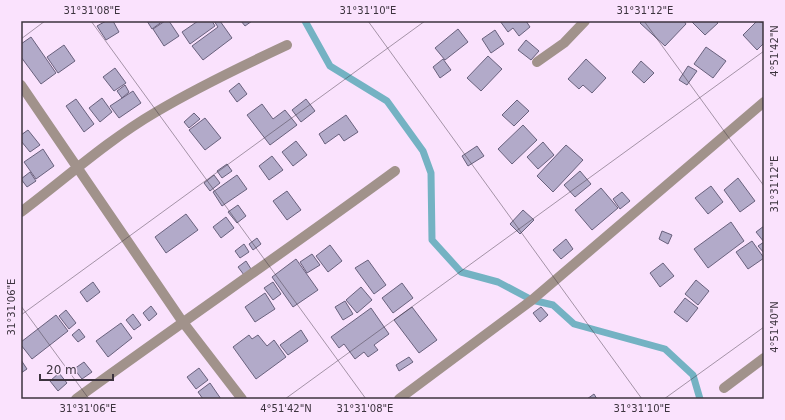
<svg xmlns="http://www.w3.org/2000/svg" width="785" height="420" font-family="'DejaVu Sans',sans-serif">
<rect width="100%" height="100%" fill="#fae2fd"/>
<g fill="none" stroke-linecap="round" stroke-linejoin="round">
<path stroke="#74b2c3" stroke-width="7" d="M305,21L330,66L387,101L423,151L431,173L432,240L461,272L498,282L532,300L553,305L574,324L665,349L693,375L700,399"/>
</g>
<path fill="#b2aac9" stroke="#69617d" d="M106,21H113L119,32L106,40L97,26Z
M147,21H163L152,29Z
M165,21H169L179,36L164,46L153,29Z
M198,21H212L215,26L190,44L182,32Z
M214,21H220L232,38L203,60L192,46L218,27Z
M241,21H252L245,26Z
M500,21H526L530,27L519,36L513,28L508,32Z
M642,21H684L686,24L665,46L640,23Z
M693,21H716L718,23L705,35L692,22Z
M757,21L764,23V43L757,50L743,35Z
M458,29L468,42L445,60L435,48Z
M495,30L504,44L491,53L482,39Z
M31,37L56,73L41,84L21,57V44Z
M526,40L539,51L531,60L518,50Z
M64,45L75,61L58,73L47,57Z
M706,47L726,61L713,78L694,64Z
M488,56L502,69L481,91L467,78Z
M443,59L451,70L440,78L433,67Z
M586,59L606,78L592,93L583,85L579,89L568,79Z
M641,61L654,73L644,83L632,72Z
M688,66L697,71L687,85L679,80Z
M115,68L126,83L114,91L103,77Z
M239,83L247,94L237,102L229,91Z
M125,85L129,92L122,98L117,91Z
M133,91L141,103L119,118L110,106Z
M102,98L112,112L100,122L89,108Z
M76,99L94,124L84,132L66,106Z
M306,99L315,111L301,122L292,110Z
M517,100L529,111L514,126L502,115Z
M262,104L273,119L285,110L297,125L270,145L247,115Z
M194,113L200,119L189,128L184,122Z
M346,115L358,132L344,141L339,134L325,144L319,134Z
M205,118L221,138L205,150L189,130Z
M523,125L537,140L512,164L498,149Z
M28,130L40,145L30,152L21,141V135Z
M296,141L307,155L293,166L282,152Z
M543,142L554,155L538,169L527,157Z
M566,145L583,160L553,192L537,176Z
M477,146L484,156L468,166L462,156Z
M43,149L54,166L36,179L24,162Z
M272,156L283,170L269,180L259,166Z
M227,164L232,171L222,178L217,171Z
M580,171L591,184L575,197L564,185Z
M30,172L36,181L27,187L21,179Z
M214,175L220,183L210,191L204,183Z
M237,175L247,189L222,206L213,192Z
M738,178L755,201L740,212L724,190Z
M711,186L723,202L708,214L695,198Z
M601,188L618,208L592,230L575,210Z
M287,191L301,210L287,220L273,201Z
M622,192L630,201L620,209L613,199Z
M238,205L246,216L237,223L228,212Z
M523,210L534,220L520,234L510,224Z
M186,214L198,230L166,253L155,237Z
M226,217L234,228L221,238L213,227Z
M731,222L744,241L708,268L694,249Z
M764,226V253L758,246L764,242L756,232Z
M662,231L672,235L668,244L659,239Z
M257,238L261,244L253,250L249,244Z
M566,239L573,249L561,259L553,250Z
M752,241L764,258L748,269L736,252Z
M244,244L249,252L240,258L235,251Z
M330,245L342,261L328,272L316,256Z
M312,254L320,265L307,273L300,262Z
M296,259L318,290L293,307L272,277Z
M368,260L386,285L374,294L355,268Z
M246,261L251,269L244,275L238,267Z
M663,263L674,276L660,287L650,273Z
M696,280L709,291L698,305L685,294Z
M93,282L100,292L87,302L80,292Z
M273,282L281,294L273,300L264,288Z
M402,283L413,298L393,313L382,298Z
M361,287L372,300L357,313L346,300Z
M265,293L275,309L255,322L245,307Z
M685,298L698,308L687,322L674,312Z
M345,301L353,314L343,320L335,307Z
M151,306L157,314L149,321L143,313Z
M412,307L437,340L419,353L394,320Z
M541,307L548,315L540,322L533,313Z
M371,308L389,334L374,345L378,350L368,357L364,352L355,359L344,344L339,348L331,337Z
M66,310L76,323L69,329L59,316Z
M133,314L141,325L134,330L126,320Z
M56,315L68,331L32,359L21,345V342Z
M121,323L132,338L108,357L96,341Z
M79,329L85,337L78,342L72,335Z
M301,330L308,341L288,355L280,345Z
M249,335L252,339L258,335L267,346L274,340L286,357L256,379L233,347Z
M409,357L413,362L399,371L396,365Z
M21,360L27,369L21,373Z
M84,362L92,372L82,379L74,369Z
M199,368L208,380L196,389L187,377Z
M59,373L67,383L58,391L50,381Z
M210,383L221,399H203L198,392Z
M594,394L597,399H587Z"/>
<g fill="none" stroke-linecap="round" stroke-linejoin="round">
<path stroke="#a1928b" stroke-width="10" d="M537,62L564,43L585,21
M21,85L182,321L242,399
M21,212C66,178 108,140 156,112C198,87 242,66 287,45
M724,388L764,358
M76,399C182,322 290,248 395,171
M399,399L532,300L764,102"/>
</g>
<path fill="none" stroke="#3c333e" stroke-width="1" stroke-opacity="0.45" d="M91,21L366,399M368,21L642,399M644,21L764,186M21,39L45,21M21,306L89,399M21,315L425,21M285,399L764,51M664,399L764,327"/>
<rect width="785" height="420" fill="none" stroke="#fae2fd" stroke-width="44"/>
<path d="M40 374v6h73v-6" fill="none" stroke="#3c333e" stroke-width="2"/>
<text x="46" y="374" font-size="12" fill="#3c333e" stroke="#fae2fd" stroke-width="3" paint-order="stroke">20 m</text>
<rect x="22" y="22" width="741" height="376" fill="none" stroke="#3c333e" stroke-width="1.5"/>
<g font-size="10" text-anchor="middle" fill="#3c333e">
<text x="92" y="14">31°31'08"E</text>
<text x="368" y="14">31°31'10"E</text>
<text x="645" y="14">31°31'12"E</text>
<text transform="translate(774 51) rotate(-90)" y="4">4°51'42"N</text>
<text transform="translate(774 184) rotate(-90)" y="4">31°31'12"E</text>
<text transform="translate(11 307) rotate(-90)" y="4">31°31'06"E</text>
<text transform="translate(774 327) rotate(-90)" y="4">4°51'40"N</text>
<text x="88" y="412">31°31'06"E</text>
<text x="286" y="412">4°51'42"N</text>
<text x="365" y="412">31°31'08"E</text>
<text x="642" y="412">31°31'10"E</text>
</g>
</svg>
